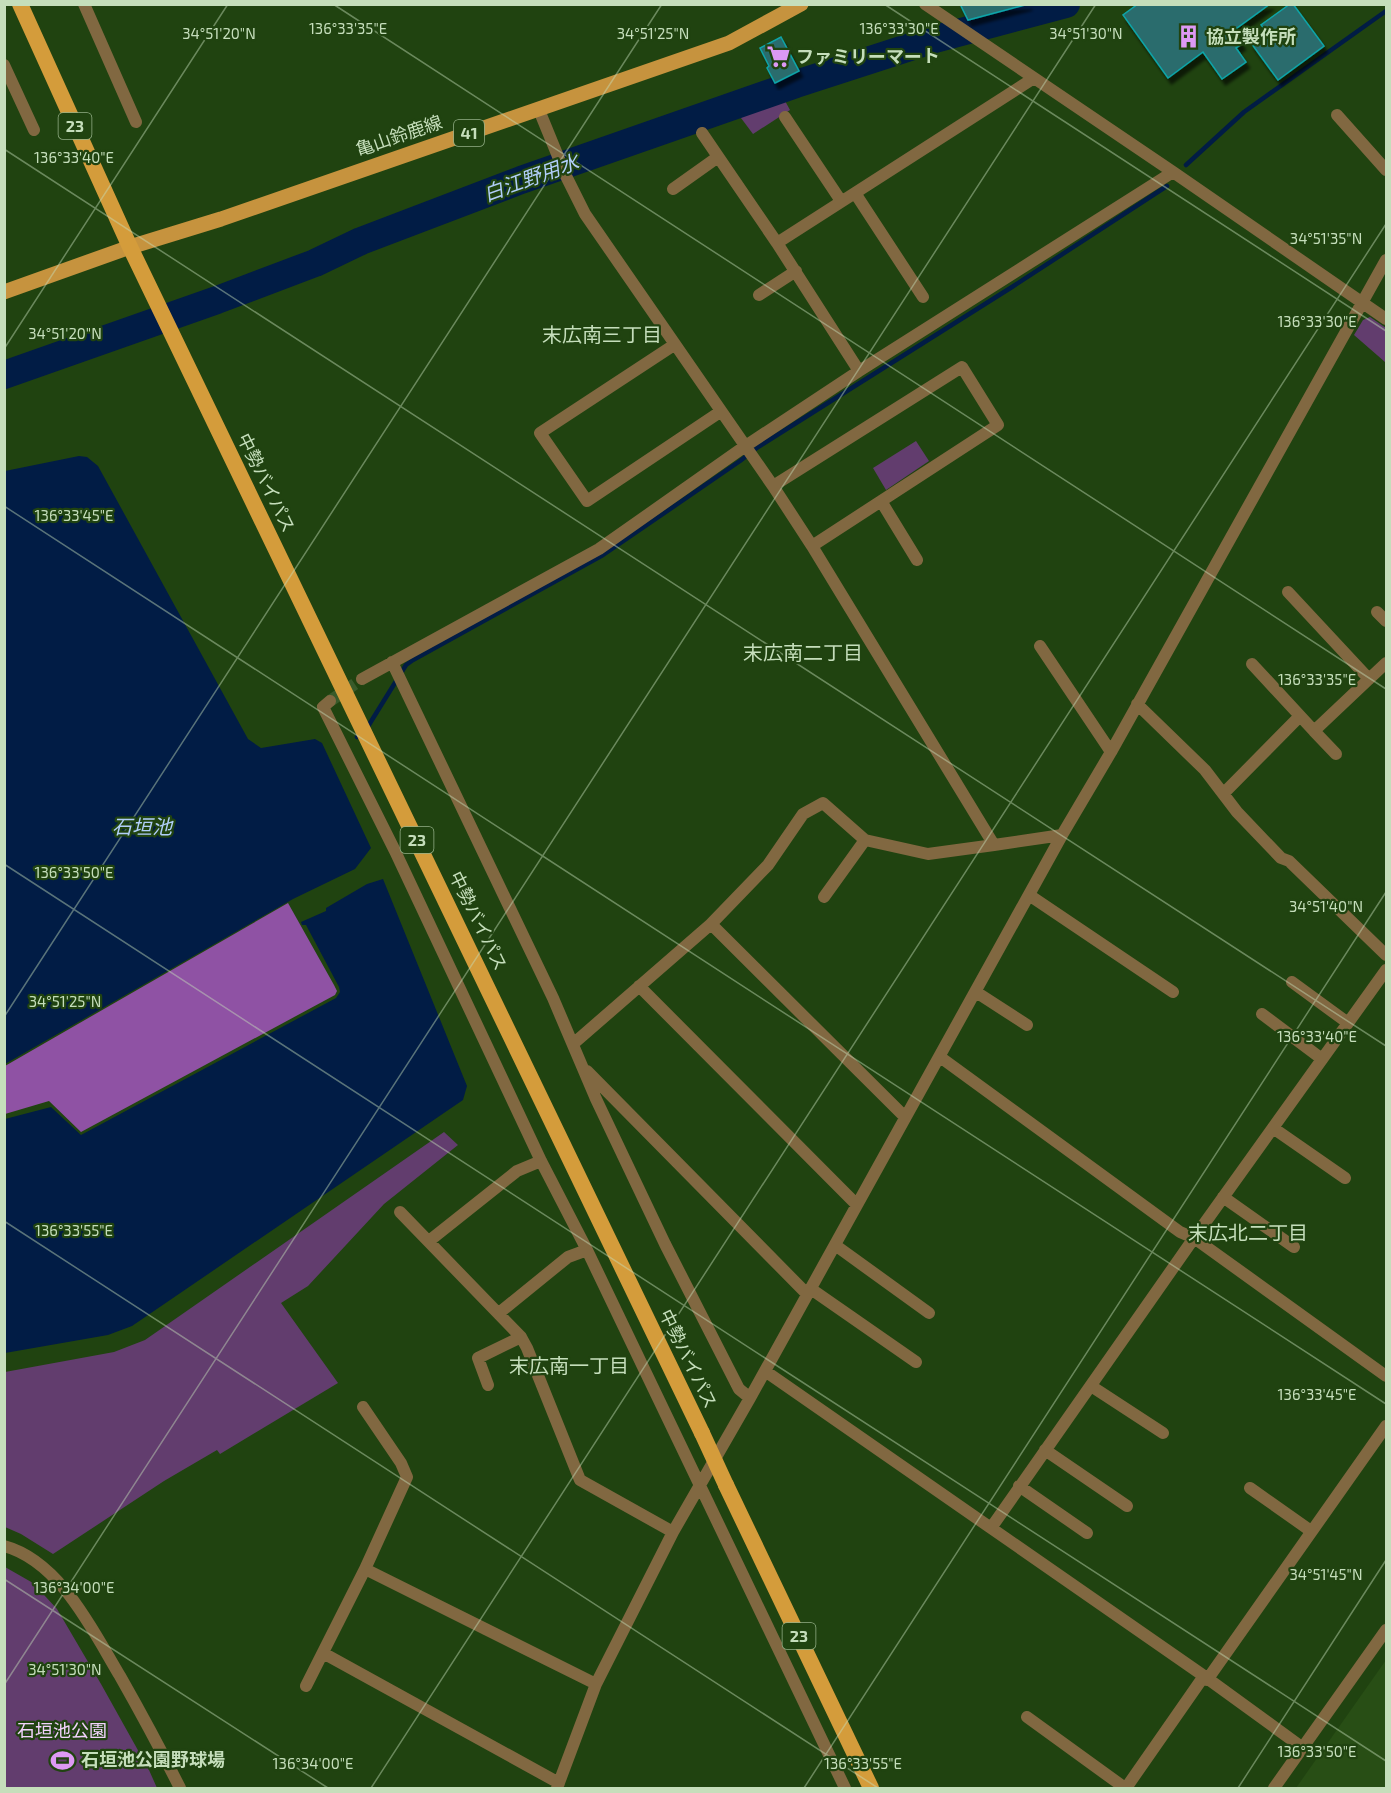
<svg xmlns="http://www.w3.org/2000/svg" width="1391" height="1793" font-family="'Exo 2','Noto Sans JP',sans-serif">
<defs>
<filter id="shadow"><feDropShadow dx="3.5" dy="6" stdDeviation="1.5" flood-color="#0009"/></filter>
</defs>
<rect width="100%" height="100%" fill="#204310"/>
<path fill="#284e15" d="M1386,1660V1788H1296Z"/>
<path fill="#623d6e" d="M784,99L790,110L753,134L738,114Z
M1370,317L1386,328V360L1385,362L1354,335L1363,320Z
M916,441L929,461L886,490L873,468Z
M444,1132L458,1145L384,1204L308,1286L281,1303L338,1383L220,1454L217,1450L164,1481L53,1554L21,1534L5,1527V1372L114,1352L145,1340Z
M5,1567L33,1583L57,1609L101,1684L149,1770L157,1788H5Z"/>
<path fill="#8f52a4" d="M288,903L334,985L337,991L335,995L81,1132L49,1101L5,1114V1066Z"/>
<path fill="#011c45" d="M79,456L87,457L98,466L248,739L261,748L315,739L322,743L371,848L355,869L293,899L5,1064V471Z
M383,879L467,1086L463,1100L132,1326L108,1335L5,1353V1119L51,1107L81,1135L336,998L340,992L339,987L306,925H302L301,922L326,911V908L367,884Z"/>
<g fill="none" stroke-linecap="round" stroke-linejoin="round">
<path stroke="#011c45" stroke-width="4.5" d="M1186,165L1244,112L1386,11
M357,737L367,728L406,665L413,660L603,555L740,461L758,447L1012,287L1167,186"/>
<path stroke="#011c45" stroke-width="28" d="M4,375L217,300L315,263L361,241L521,180L796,84L935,39L1066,4"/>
</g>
<path fill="#2a6c6d" stroke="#0ea5a9" stroke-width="1.5" filter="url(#shadow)" d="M960,4H1029L968,20Z
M1138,4H1270L1233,31L1242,44L1236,48L1246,62L1222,79L1203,52L1168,78L1123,15Z
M1290,4H1293L1324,46L1278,80L1251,43L1267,32L1261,25Z
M781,37L799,71L775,83L767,68L769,66L760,48Z"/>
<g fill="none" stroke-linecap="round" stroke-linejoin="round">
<path stroke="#395a2a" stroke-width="12" stroke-dasharray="12 6" stroke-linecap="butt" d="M330,701L362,679"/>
<path stroke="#816841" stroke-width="12" d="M84,4L136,122
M925,4L1173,172L1386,319
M4,65L34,130
M539,110L566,176L585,214L773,486L812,546L994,845L1062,835
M1337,115L1386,170
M785,117L841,201
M702,133L777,243
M673,189L718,157
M855,193L923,297
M759,295L796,271
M674,345L540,433L587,501L720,412
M859,371L1173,172
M773,486L962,367L998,425L812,546
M881,501L917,560
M1288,592L1369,679L1386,663
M1377,612L1386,621
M1040,646L1111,752
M392,662L553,998L596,1099L665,1244L739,1389L750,1398
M1252,664L1314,731
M362,679L599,549L744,447L859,371L777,243L1034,78
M330,701L323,707L395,851L541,1161L587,1250L845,1788
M1137,704L1205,770L1237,812L1281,858L1289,861L1386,955
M1336,754L1314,731L1369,679
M1223,794L1300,716
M865,840L823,803L803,814L768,865L711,924L905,1117
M1029,895L1173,992
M824,897L865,840L928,854L994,845
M1292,982L1348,1023
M639,986L857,1205
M976,992L1027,1025
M1262,1014L1322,1059
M573,1044L711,924
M940,1057L1180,1232L1194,1238L1386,1376
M587,1071L807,1294
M1273,1128L1345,1178
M1223,1197L1294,1247
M400,1212L521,1337L527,1348L580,1480L673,1532
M429,1241L517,1171L541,1161
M835,1245L929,1313
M811,1289L916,1362
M499,1313L568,1257L587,1250
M765,1371L1204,1676L1303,1748
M488,1385L478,1358L521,1337
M1091,1386L1163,1433
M363,1407L401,1463L407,1477L365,1569
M1045,1450L1127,1506
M1019,1486L1087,1533
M1250,1488L1311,1531
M991,1528L1194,1238L1386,970
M323,1653L559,1783
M1207,1680L1386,1426
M306,1686L365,1569L596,1684
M1027,1717L1125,1788
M557,1788L596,1684L673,1532L750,1398L1062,835L1111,752L1386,260
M1126,1788L1204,1676"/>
<path stroke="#816841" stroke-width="12" d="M4,1546C60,1561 93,1631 120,1676C141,1713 161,1750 180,1788
M1274,1788L1386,1630"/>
<path stroke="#c6933e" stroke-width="15" d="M4,292L130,247L221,219L729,43L801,4"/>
<path stroke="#d49c3b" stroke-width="16" d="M20,4L130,247L702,1433
M726,1485L871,1788"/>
<path stroke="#d49c3b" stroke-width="16" d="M702,1433L726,1485"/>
</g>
<path fill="none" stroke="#c5debb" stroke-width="1.5" stroke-opacity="0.45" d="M333,4L1386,689M884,4L1386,331M4,149L1386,1046M4,349L228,4M4,506L1386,1404M4,864L1386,1761M4,1017L662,4M4,1221L878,1788M4,1579L328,1788M4,1685L1096,4M371,1788L1386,224M804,1788L1386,892M1238,1788L1386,1560"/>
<defs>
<symbol id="building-bare" viewBox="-9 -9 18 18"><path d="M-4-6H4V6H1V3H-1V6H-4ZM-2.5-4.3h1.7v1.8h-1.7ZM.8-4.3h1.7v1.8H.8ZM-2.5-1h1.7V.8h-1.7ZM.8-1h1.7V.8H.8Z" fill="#dd99f4" stroke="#204310" stroke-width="2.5" paint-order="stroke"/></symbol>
<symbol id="supermarket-bare" viewBox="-9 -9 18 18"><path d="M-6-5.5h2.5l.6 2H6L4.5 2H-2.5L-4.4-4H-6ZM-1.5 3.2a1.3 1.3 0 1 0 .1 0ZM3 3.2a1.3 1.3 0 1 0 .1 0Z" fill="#dd99f4" stroke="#204310" stroke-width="2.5" paint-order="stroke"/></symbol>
<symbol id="stadium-bare" viewBox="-9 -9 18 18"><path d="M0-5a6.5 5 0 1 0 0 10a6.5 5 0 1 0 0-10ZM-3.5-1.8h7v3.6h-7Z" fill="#dd99f4" stroke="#204310" stroke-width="2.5" paint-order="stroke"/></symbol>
</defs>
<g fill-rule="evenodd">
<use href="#building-bare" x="1172" y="20" width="33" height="33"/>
<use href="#supermarket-bare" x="762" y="40" width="33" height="33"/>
<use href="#stadium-bare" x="46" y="1744" width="33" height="33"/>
</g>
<g text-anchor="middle" stroke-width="4.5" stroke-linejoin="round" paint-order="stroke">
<g fill="#204310" stroke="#94b088" stroke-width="1.5">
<rect x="58.5" y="113" width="33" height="26" rx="4.5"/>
<rect x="454" y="120" width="30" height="26" rx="4.5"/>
<rect x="400.5" y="827" width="33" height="26" rx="4.5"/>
<rect x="782.5" y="1623" width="33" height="26" rx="4.5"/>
</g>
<g font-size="16" font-weight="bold" fill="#c5debb">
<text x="75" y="132">23</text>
<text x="469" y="139">41</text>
<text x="417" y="846">23</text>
<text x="799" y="1642">23</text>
</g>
<g font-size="18" font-weight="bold" fill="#c5debb" stroke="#204310" text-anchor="start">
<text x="1206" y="43">協立製作所</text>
<text x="796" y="63">ファミリーマート</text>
<text x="81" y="1766">石垣池公園野球場</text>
</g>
<g font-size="18" fill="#c5debb" stroke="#204310">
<text transform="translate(399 136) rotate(-19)" y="6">亀山鈴鹿線</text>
<text transform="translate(266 483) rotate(64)" y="6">中勢バイパス</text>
<text transform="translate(478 921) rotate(64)" y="6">中勢バイパス</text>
<text transform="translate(688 1359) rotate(64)" y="6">中勢バイパス</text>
</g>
<g font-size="18" fill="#f2d2fd" stroke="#204310">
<text x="62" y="1737">石垣池公園</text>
</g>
<g font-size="20" font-style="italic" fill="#b1cef9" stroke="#204310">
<text transform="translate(531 178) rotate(-20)" y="7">白江野用水</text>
<text x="142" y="834">石垣池</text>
</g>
<g font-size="20" fill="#c5debb" stroke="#204310">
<text x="602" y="342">末広南三丁目</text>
<text x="803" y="660">末広南二丁目</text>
<text x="1248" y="1240">末広北二丁目</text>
<text x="569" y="1373">末広南一丁目</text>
</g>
</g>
<g font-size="15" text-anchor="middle" fill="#c5debb" stroke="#204310" stroke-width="4.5" stroke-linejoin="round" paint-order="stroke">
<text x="348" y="34">136°33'35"E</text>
<text x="899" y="34">136°33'30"E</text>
<text x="219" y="39">34°51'20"N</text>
<text x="653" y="39">34°51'25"N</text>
<text x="1086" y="39">34°51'30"N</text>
<text x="74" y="163">136°33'40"E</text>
<text x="1326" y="244">34°51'35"N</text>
<text x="1317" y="327">136°33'30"E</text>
<text x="65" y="339">34°51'20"N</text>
<text x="74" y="521">136°33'45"E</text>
<text x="1317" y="685">136°33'35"E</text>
<text x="74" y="878">136°33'50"E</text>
<text x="1326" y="912">34°51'40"N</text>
<text x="65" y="1007">34°51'25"N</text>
<text x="1317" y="1042">136°33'40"E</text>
<text x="74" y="1236">136°33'55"E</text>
<text x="1317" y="1400">136°33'45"E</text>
<text x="1326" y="1580">34°51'45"N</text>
<text x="74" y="1593">136°34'00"E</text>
<text x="65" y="1675">34°51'30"N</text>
<text x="1317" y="1757">136°33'50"E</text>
<text x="313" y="1769">136°34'00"E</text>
<text x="863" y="1769">136°33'55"E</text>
</g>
<rect width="1391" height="1793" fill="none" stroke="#c5debb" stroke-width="12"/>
</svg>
